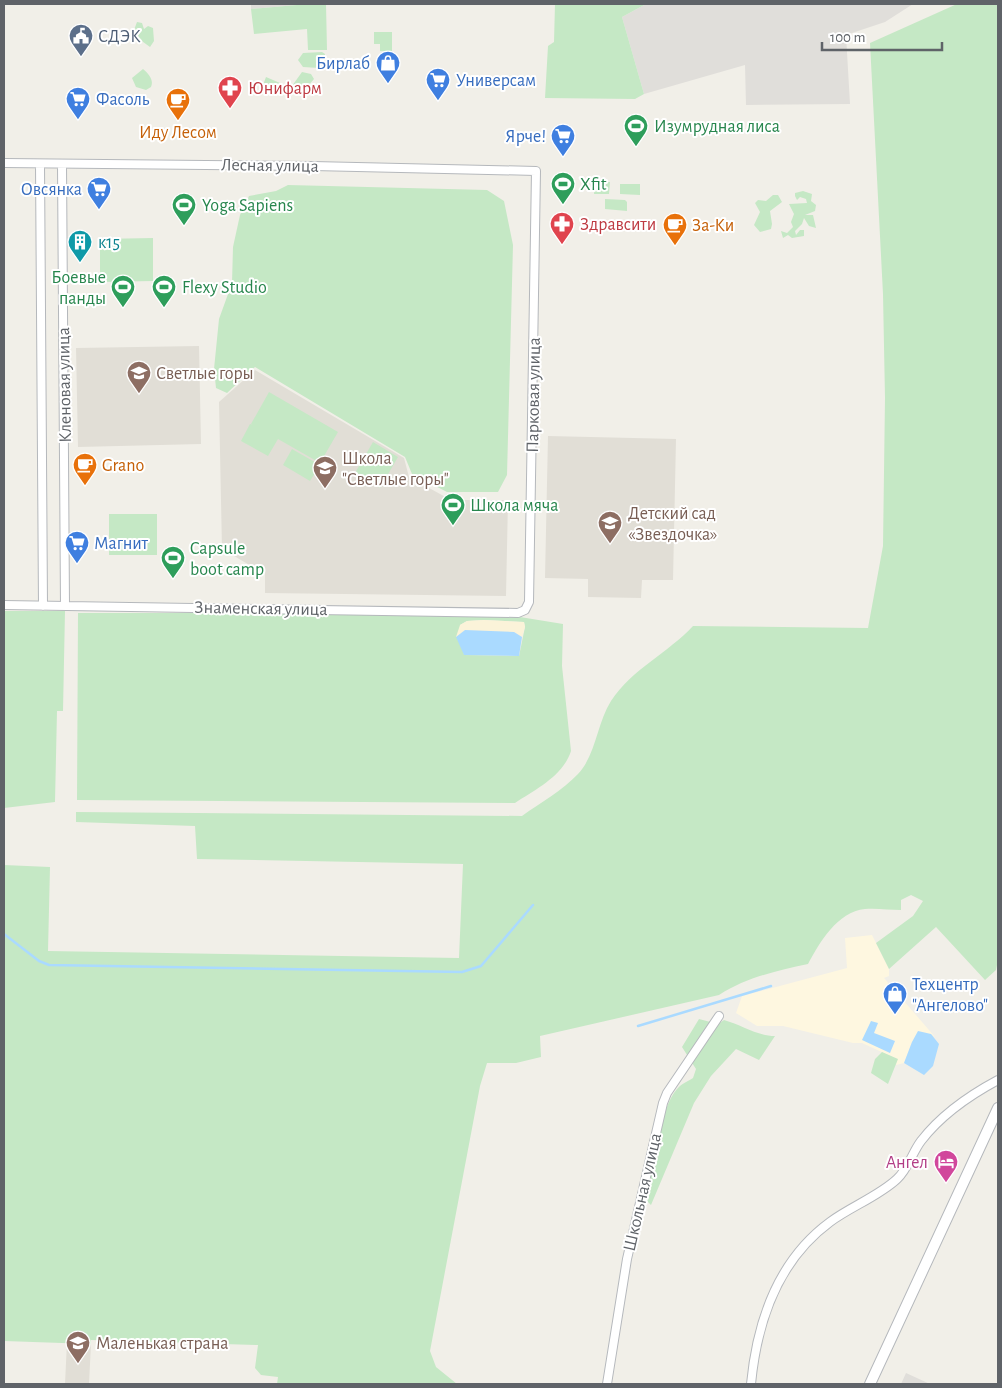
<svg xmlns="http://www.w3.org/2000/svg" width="1002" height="1388" font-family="'Alegreya Sans',sans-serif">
<rect width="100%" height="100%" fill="#f1efe8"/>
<path fill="#fef7e0" d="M872,935L889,969V976L884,978L935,1037L931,1034L912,1042L904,1063L896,1065L897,1059L862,1043H853L783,1026H757L736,1013L742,996L847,968L845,938Z"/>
<path fill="#e0deda" d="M251,4H308L251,9Z
M646,4H913L885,22L846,35L850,104L746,105L745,65L644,94L622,17Z
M906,1373L930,1384H901Z"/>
<path fill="#e1ded6" d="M199,346L201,444L78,447L76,348Z
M255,370L404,458L409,477L451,500H508L506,596L265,593V574L222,549L219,402Z
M548,436L676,439L673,580H642L641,598L588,597V579L545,578Z
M67,1342L91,1344L89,1384H65Z"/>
<path fill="#c5e8c5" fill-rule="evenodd" d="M308,4H326L327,50H308L307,29L254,34L251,9Z
M555,4H646L622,17L644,94L635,99L545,98L548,46L554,42Z
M957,4H998V960L996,970L985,980L936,927L889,969L876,943L913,916L923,901L911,895L901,900V910C889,910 877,908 865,909C837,912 820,942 808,964C776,971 747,977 719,995L540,1036L541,1057L516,1063H487L480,1086L430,1351L436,1367L457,1384H277L278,1377L261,1375L255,1368L258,1345L91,1340V1344L4,1341V865L50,867L48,951L459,958L463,864L197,859L195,826L76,822V812L522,816C540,803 563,790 578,774C596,755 597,723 611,701C632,669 668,653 693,626L868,628L883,546L885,398L883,294L870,43Z
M137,22L142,23L144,29L148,26L153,28L154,41L150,47L139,39L131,38Z
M374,32H392V52L380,51V44H374Z
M322,52L325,54V63L319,68L303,67L298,60L303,53Z
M143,69C149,74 154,80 151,87L146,90L136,87L132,78Z
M302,72L311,74L314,79L308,86L298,89L292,86Z
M266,77L280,83L278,90L267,89L263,85Z
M598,182H610L609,194H594L595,183Z
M620,184H640V195L620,194Z
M288,185L487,190L504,201L513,245L507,475L498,492H447L412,474L405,457L255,367L227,393L216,388L214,369L219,319L232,283L233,247L240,215L249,196L276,191Z
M803,191L812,194L811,201L816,205L815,211L805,215H813L816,228L809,226L804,218L802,224L795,231L796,235L800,230H804V236L792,238L788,235L783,238L781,231L787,233L793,227L791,222L794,214L789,204L807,203L806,199L800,197L797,200L795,196V193Z
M773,195H778L782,202L770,211L772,224L771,229L760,232L754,225L760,212L755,203L758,200L766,201Z
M605,199L625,200L627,202V211L605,209Z
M153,238V281L100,282V239Z
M269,392L338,432L320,463L278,439L268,456L241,441L250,424L253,425L251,424Z
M373,442L398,457L380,488L355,473Z
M292,449L320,465L310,481L283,465Z
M157,514V555H109V514Z
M4,611H65L63,711H57L55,802L4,808Z
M78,613H366L520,617L563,624L562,666L571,751C563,776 536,789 515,803L77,800ZM484,620L524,622L525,627L519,656L464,655L460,625L467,621Z
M699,1019L718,1024L724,1020C742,1025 757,1036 775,1036L759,1060L736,1049L711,1076L694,1103L651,1205L646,1200C651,1174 660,1102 680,1086C683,1083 689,1081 693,1078L696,1069L682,1047Z
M882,1052L898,1059L888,1084L871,1073L875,1059Z"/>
<path fill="#fbf3d9" d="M484,620L524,622L525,627L522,637L514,632L456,637L460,625L467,621Z"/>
<path fill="#aadaff" d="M465,630L514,632L522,637L519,656L464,655L456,637Z
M871,1021L878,1023L874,1033L895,1041L890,1053L862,1040Z
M918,1031L931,1034L939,1044L933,1066L924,1075L904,1063L912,1042Z"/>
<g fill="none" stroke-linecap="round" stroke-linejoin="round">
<path stroke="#aadaff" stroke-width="2.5" d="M4,934L39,961L49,965L462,972L481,966L533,905
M638,1026L771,986"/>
<defs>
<path id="minor" d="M4,163L313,166L536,171L529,602L525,610L518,613L4,605
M40,164L43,606
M62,164L65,606
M607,1384L627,1259L663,1103L667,1093L719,1016
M751,1384C757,1322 777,1261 830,1222C850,1207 879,1196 897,1179C908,1169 912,1153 921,1141C941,1115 970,1095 998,1080"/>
<path id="tertiary" d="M870,1384L998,1108"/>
</defs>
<use href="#minor" stroke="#b5b8bc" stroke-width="10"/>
<use href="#tertiary" stroke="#b5b8bc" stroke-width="12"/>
<use href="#minor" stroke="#fff" stroke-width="8"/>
<use href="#tertiary" stroke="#fff" stroke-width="10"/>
</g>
<defs>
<symbol id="civic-pin" viewBox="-11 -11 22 30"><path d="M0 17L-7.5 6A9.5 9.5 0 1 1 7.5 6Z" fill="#5c6f8a" stroke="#fff"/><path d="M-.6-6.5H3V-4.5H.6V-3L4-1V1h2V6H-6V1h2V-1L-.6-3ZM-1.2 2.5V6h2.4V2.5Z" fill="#fff"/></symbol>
<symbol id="shop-pin" viewBox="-11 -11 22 30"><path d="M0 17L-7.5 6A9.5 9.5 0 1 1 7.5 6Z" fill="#3f7fe0" stroke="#fff"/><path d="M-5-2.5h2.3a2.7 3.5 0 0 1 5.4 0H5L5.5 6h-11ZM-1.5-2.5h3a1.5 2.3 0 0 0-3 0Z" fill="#fff"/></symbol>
<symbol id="supermarket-pin" viewBox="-11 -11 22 30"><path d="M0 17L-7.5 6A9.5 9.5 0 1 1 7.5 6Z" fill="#3f7fe0" stroke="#fff"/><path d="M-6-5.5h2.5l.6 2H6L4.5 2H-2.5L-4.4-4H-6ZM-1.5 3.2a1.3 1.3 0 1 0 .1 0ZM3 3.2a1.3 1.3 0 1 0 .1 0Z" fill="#fff"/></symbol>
<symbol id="pharmacy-pin" viewBox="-11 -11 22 30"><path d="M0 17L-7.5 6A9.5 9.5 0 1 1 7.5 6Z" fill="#e0444e" stroke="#fff"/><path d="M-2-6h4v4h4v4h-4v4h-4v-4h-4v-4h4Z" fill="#fff"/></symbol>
<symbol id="cafe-pin" viewBox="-11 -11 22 30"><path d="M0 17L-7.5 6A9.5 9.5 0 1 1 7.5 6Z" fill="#e8710a" stroke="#fff"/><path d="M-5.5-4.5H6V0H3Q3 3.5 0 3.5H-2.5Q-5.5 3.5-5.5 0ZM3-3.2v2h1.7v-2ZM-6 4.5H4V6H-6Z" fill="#fff"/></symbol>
<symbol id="stadium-pin" viewBox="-11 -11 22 30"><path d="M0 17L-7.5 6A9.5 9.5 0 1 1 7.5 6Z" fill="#2e9e5b" stroke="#fff"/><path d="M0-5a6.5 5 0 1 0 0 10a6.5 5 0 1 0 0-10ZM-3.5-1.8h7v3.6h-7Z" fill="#fff"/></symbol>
<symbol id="building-pin" viewBox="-11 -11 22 30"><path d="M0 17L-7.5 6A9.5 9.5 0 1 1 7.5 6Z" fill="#0f9aa8" stroke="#fff"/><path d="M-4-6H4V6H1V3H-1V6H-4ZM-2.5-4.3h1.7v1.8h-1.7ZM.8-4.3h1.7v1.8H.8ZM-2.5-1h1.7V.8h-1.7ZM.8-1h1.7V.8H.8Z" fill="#fff"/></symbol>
<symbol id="school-pin" viewBox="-11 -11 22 30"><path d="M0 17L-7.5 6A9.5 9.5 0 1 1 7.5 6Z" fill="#8d6e63" stroke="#fff"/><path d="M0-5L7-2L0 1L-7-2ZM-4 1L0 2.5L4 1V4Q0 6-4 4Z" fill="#fff"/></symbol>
<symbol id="hotel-pin" viewBox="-11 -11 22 30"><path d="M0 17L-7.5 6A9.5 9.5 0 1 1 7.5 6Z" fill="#d1479c" stroke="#fff"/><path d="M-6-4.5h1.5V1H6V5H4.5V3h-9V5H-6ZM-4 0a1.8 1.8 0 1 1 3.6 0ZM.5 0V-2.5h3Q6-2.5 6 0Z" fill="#fff"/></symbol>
</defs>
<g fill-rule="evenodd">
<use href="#civic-pin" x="67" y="22" width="28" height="38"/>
<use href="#shop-pin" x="374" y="49" width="28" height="38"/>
<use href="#supermarket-pin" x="424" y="66" width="28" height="38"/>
<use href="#pharmacy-pin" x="216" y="74" width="28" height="38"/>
<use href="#supermarket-pin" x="64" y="85" width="28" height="38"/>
<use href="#cafe-pin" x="164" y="86" width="28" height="38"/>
<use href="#stadium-pin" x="622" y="112" width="28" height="38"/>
<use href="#supermarket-pin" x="549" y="122" width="28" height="38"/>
<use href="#stadium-pin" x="549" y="170" width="28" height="38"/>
<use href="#supermarket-pin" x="85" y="175" width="28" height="38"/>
<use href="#stadium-pin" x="170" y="191" width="28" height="38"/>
<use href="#pharmacy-pin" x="548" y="210" width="28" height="38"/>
<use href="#cafe-pin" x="661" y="211" width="28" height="38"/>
<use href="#building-pin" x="66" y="228" width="28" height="38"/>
<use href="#stadium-pin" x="109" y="273" width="28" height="38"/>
<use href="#stadium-pin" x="150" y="273" width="28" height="38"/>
<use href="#school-pin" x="125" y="359" width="28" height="38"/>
<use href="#cafe-pin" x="71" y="451" width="28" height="38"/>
<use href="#school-pin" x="311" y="454" width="28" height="38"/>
<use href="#stadium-pin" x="439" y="491" width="28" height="38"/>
<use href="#school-pin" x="596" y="509" width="28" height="38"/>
<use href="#supermarket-pin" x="63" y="529" width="28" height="38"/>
<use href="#stadium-pin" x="159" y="544" width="28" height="38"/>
<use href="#shop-pin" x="881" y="980" width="28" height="38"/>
<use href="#hotel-pin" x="932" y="1148" width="28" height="38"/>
<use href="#school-pin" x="64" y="1329" width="28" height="38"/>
</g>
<g text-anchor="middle" stroke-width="4" stroke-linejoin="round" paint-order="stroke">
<g font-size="18" fill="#4e5e75" stroke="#fff" text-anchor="start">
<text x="98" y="42">СДЭК</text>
</g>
<g font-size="18" fill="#366cbe" stroke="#fff" text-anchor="start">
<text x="370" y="69" text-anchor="end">Бирлаб</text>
<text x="456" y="86">Универсам</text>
<text x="96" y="105">Фасоль</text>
<text x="546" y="142" text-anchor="end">Ярче!</text>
<text x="82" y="195" text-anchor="end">Овсянка</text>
<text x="94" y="549">Магнит</text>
<text x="912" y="990">Техцентр<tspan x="912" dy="21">"Ангелово"</tspan></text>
</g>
<g font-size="18" fill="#be3a42" stroke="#fff" text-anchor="start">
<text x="248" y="94">Юнифарм</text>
<text x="580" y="230">Здравсити</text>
</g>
<g font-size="18" fill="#27864d" stroke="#fff" text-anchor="start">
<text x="654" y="132">Изумрудная лиса</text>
<text x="580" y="190">Xfit</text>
<text x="202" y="211">Yoga Sapiens</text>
<text x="106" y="283" text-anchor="end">Боевые<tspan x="106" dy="21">панды</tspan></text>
<text x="182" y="293">Flexy Studio</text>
<text x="470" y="511">Школа мяча</text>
<text x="190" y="554">Capsule<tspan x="190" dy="21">boot camp</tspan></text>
</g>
<g font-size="18" fill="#c56008" stroke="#fff" text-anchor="start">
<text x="178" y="138" text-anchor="middle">Иду Лесом</text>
<text x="692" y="231">За-Ки</text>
<text x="102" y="471">Grano</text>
</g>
<g font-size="18" fill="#5f6368" stroke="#fff">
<text transform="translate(270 165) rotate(1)" y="6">Лесная улица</text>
<text transform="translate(64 385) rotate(-91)" y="6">Кленовая улица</text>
<text transform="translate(533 395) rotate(-89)" y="6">Парковая улица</text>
<text transform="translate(261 608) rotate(1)" y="6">Знаменская улица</text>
<text transform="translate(642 1192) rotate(-77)" y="6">Школьная улица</text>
</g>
<g font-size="18" fill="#0d838f" stroke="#fff" text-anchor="start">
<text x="98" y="248">к15</text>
</g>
<g font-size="18" fill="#785e54" stroke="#fff" text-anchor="start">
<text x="156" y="379">Светлые горы</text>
<text x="342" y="464">Школа<tspan x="342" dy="21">"Светлые горы"</tspan></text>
<text x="628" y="519">Детский сад<tspan x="628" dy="21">«Звездочка»</tspan></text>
<text x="96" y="1349">Маленькая страна</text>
</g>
<g font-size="18" fill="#b23c85" stroke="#fff" text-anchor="end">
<text x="928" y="1168">Ангел</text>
</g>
</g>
<rect width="1002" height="1388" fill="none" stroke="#5f6368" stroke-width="10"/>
<path d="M822 42v8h120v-8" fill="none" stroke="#5f6368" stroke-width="2.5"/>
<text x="830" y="42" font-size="15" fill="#5f6368" stroke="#ffffff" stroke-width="4" paint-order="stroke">100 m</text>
</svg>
